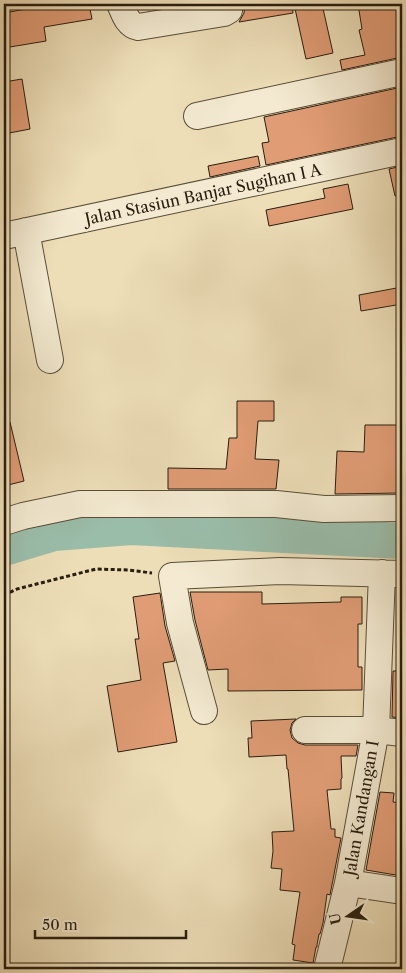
<svg xmlns="http://www.w3.org/2000/svg" width="406" height="973" font-family="'Libre Caslon Text',serif">
<rect width="100%" height="100%" fill="#eddeb8"/>
<filter id="stains"><feTurbulence type="fractalNoise" baseFrequency=".004" numOctaves="4"/><feColorMatrix values="0 0 0 0 .2 0 0 0 0 .09 0 0 0 0 .02 0 0 0 .5 -.17"/></filter>
<radialGradient id="worn" r=".72"><stop offset=".6" stop-color="#630" stop-opacity="0"/><stop offset="1" stop-color="#630" stop-opacity=".3"/></radialGradient>
<g fill="none" stroke-linecap="round" stroke-linejoin="round">
<path stroke="#9abdaa" stroke-width="36" d="M4,548L54,533L131,527L402,541"/>
</g>
<path fill="#e09c75" stroke="#281d0f" d="M54,4H89L92,19L44,27L46,41L4,48V13Z
M245,4H292L293,13L239,22L244,13Z
M294,4H322L333,53L306,59Z
M358,4H402V57L342,70L340,60L365,55L359,30L362,29Z
M22,79L30,129L4,134V82Z
M402,87V136L266,165L262,143L269,142L264,117Z
M258,156L260,166L210,177L208,166Z
M402,166V195L395,196L389,169Z
M348,184L353,209L269,226L266,210L325,198L323,189Z
M402,287V304L361,311L359,295Z
M237,401H274V421H258L255,459L279,460L276,489H168V468L226,469L229,438H237Z
M4,422H10L24,481L4,486Z
M365,425H401V493L335,494L337,451L364,452Z
M190,592H262V604L341,602V597H362V624H358V667H362V690L228,691V669L208,670L195,620Z
M160,593L165,626L175,661L163,663L177,742L118,752L107,686L141,680L135,639H139L133,597Z
M393,671H402V718L392,717Z
M296,719L292,723L290,730L292,738L298,743L305,745H358L356,756H341L342,778L341,779V789L327,790L331,829H335V837L341,838L330,895L327,894L323,923L320,934H319L317,945V947H316L313,963L293,960L295,945L292,944L300,892L280,890L282,869L271,868L273,851L272,832L294,831L288,769H287L286,755L249,757L248,738H252L251,721Z
M380,792L394,793L393,802L402,803V876L366,870Z"/>
<g fill="none" stroke-linecap="round" stroke-linejoin="round">
<defs>
<path id="minor" d="M120,4C124,12 127,25 138,27L224,13L229,10L230,4
M197,116L402,72
M26,231L50,360
M4,236L402,151
M4,522L23,516L80,504H276L324,509L402,508
M204,711L180,623L172,576L280,571L402,574
M305,730H376L402,733
M348,883L402,891
M327,969L348,883L376,730L382,573"/>
</defs>
<use href="#minor" stroke="#594d39" stroke-width="28"/>
<path stroke="#281d0f" stroke-width="3" stroke-dasharray="4 2.5" stroke-linecap="butt" d="M4,595L17,589L96,569L128,570L152,573"/>
<use href="#minor" stroke="#f3ead1" stroke-width="26"/>
</g>
<g text-anchor="middle" stroke-width="4.5" stroke-linejoin="round" paint-order="stroke">
<g font-size="16" fill="#281d0f" stroke="#f3ead1">
<text transform="translate(203 194) rotate(-12)" y="6">Jalan Stasiun Banjar Sugihan I A</text>
<text transform="translate(361 808) rotate(-80)" y="6">Jalan Kandangan I</text>
</g>
</g>
<rect width="406" height="973" fill="none" stroke="#eddeb8" stroke-width="20"/>
<rect x="5" y="5" width="396" height="963" fill="none" stroke="#281d0f" stroke-width="2.5"/>
<rect x="10" y="10" width="386" height="953" fill="none" stroke="#281d0f"/>
<g transform="translate(348 916) rotate(257)" stroke="#f3ead1" stroke-width="4" paint-order="stroke">
<path d="M0-4L9 19L0 12L-9 19Z" fill="#281d0f"/>
<text y="-8" font-size="14" font-weight="bold" text-anchor="middle" fill="#281d0f">U</text>
</g>
<path d="M35 930v8h151v-8" fill="none" stroke="#281d0f" stroke-width="2.5"/>
<text x="42" y="930" font-size="15" fill="#281d0f" stroke="#f3ead1" stroke-width="4" paint-order="stroke">50 m</text>
<rect width="100%" height="100%" filter="url(#stains)"/>
<rect width="100%" height="100%" fill="url(#worn)"/>
</svg>
